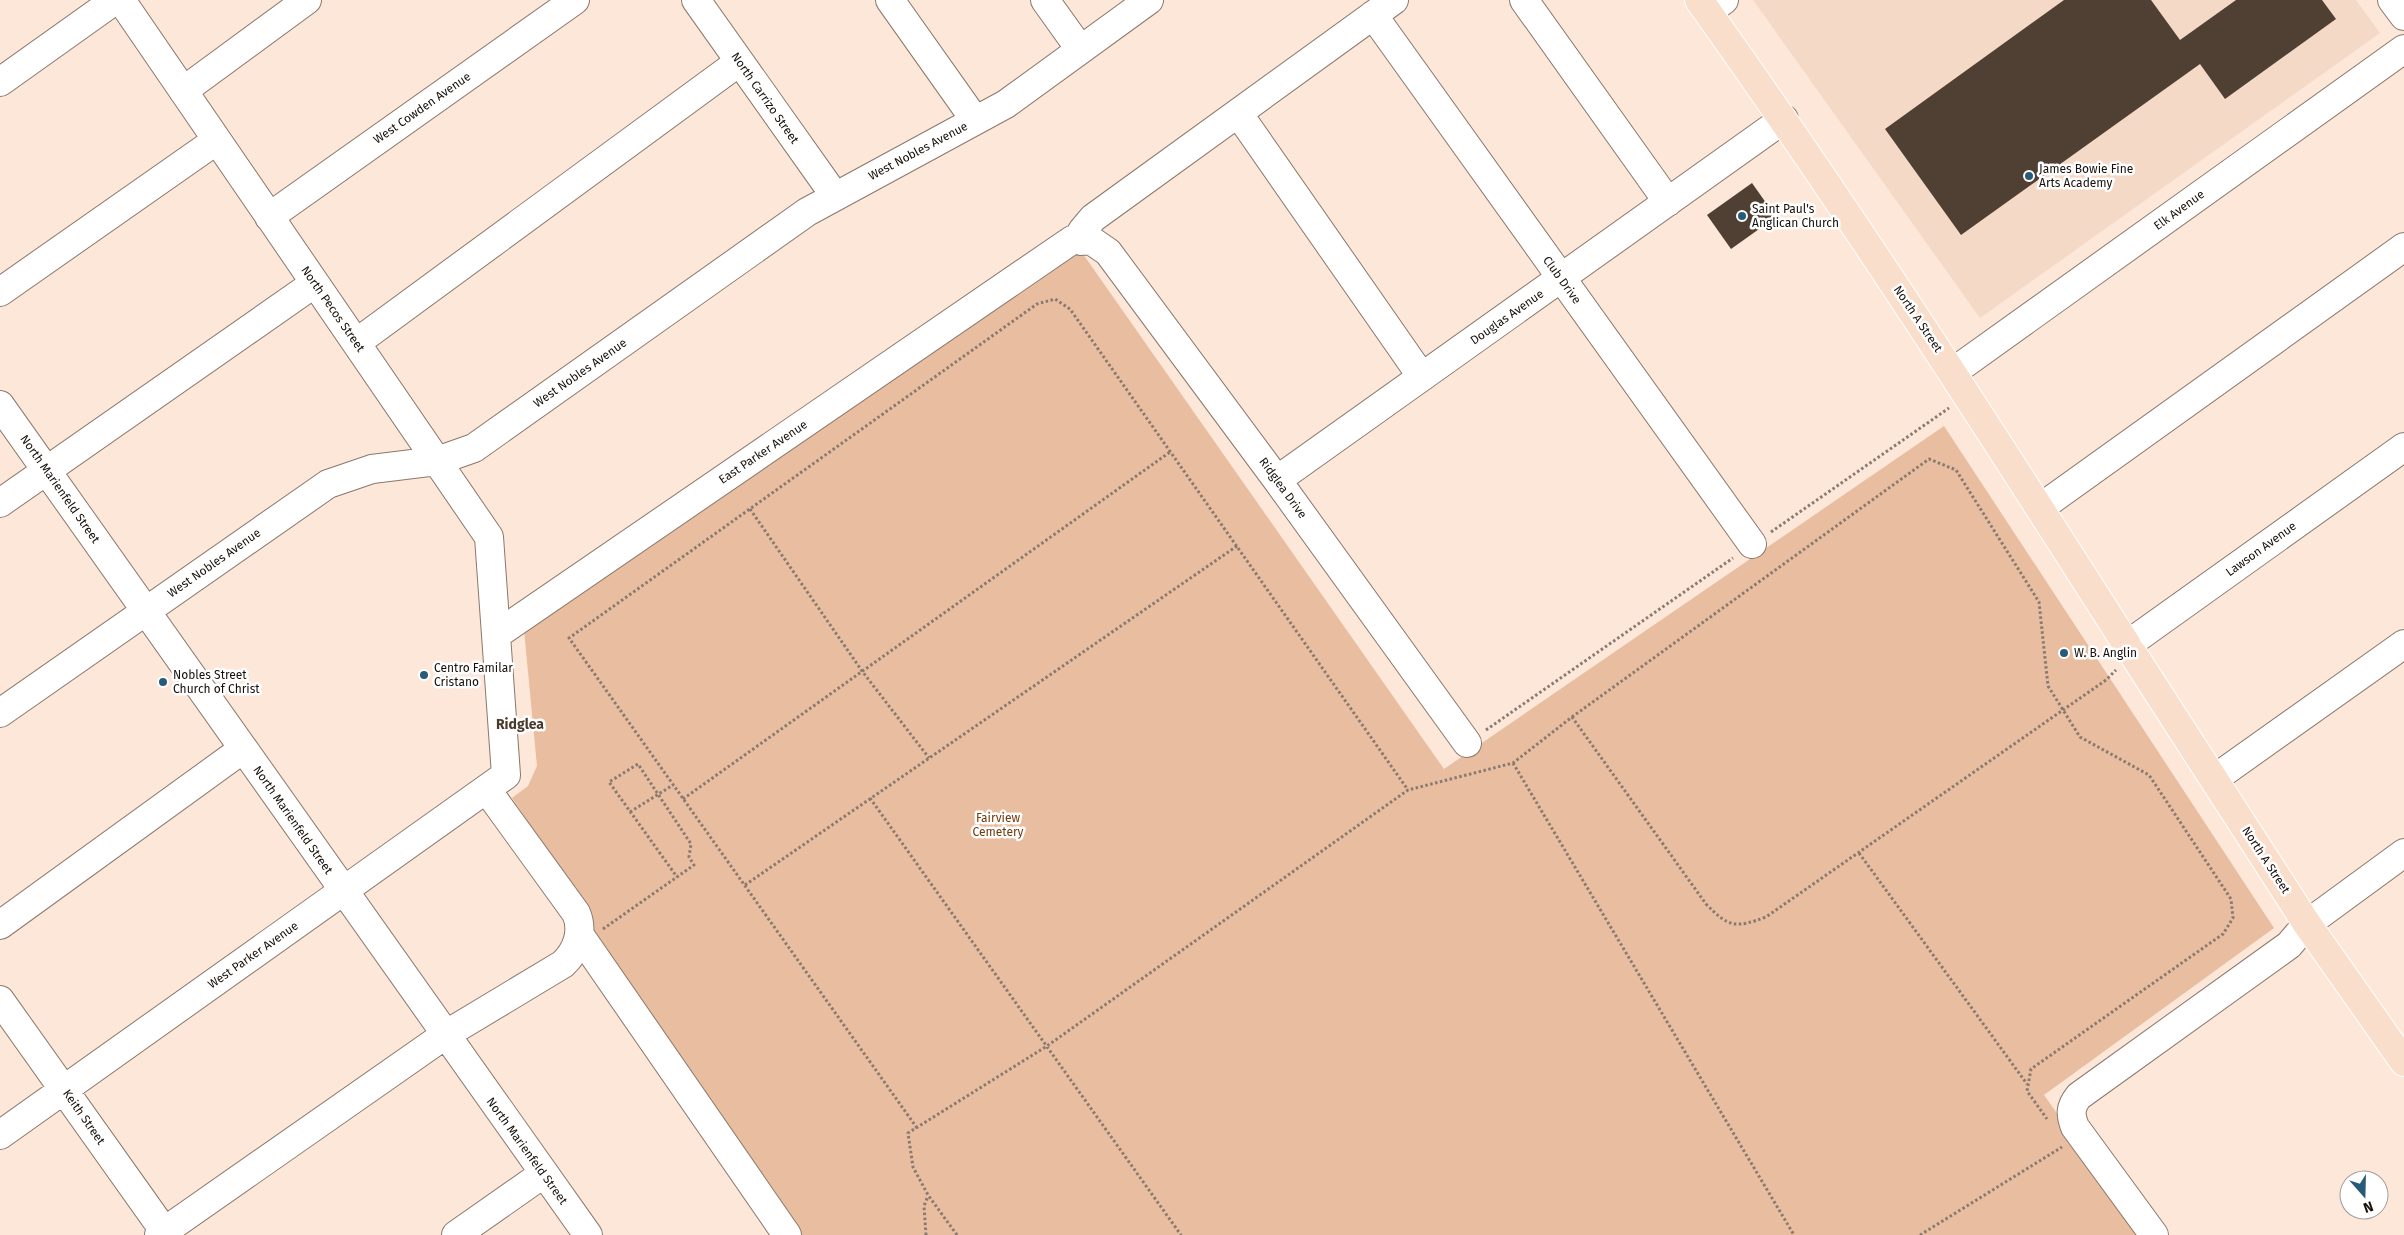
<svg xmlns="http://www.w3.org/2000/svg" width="2404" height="1235" font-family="'Fira Sans',sans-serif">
<rect width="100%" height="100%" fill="#fce7d9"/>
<path fill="#f4d9c6" d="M1753,0H2356L2380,33L1980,318Z"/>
<path fill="#e9bd9f" d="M1076,244L1444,769L1944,426L2274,928L2044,1095L2143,1235H801L594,940L588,910L512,798L528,786L537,766L524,630Z"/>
<path fill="#503f33" d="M2064,0H2151L2180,40L2236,0H2322L2336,19L2225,99L2200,64L1961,235L1885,129Z
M1752,183L1776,217L1731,249L1707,215Z"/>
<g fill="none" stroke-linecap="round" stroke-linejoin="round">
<defs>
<path id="minor" d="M696,0L835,196
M890,0L975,120
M1045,0L1080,49
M1524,0L1668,202
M2392,0L2404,16
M1708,12L1724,0
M1373,15L1752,544
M0,82L115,0
M183,91L307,0
M1238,113L1422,377
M269,217L575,0
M1081,241L1082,231L1093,218L1394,0
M0,292L217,140
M356,343L739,62
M1953,372L2404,49
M0,405L588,1235
M1277,480L1784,119
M0,503L315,283
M2040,508L2404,247
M496,635L1072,240L1092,241L1108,252L1277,480L1467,743
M2133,654L2127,645L2404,447
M0,713L328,484L372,469L437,461L474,448L807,212L1006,104L1149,0
M2214,779L2404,644
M0,925L243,749
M579,934L787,1235
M0,1000L167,1235
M0,1135L506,775L489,537L121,0
M159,1235L445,1035L563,964C577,951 584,931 576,913L487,790
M456,1235L543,1174
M2154,1235L2075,1127C2070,1114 2070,1107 2079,1096L2289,945L2307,924L2404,853"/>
<path id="major" d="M1699,0C1849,210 1988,427 2127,645
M2133,654L2307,924L2404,1062"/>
</defs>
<use href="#minor" stroke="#8b786b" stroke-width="30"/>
<use href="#major" stroke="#fff" stroke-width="30"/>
<path stroke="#887a71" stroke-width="3" stroke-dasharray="2.5 2.5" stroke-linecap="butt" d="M750,509L862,671L929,758
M1771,532L1949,408
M1572,717L1929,459L1956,470L2039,602L2048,686L2080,737L2149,775L2231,899L2233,918L2223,934L2031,1069L2027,1091L2047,1119
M1486,730L1733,558
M1513,763L1794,1235
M870,798L1181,1235
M683,799L1170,452
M630,812L673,785
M1859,853L2027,1084
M745,885L1237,546
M603,929L694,865L689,857L691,844L638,764L609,782L677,877
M917,1128L569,638L1037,304L1055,299L1070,309L1408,790
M926,1235L924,1206L928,1196
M957,1235L928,1195L913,1167L908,1133L1047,1046L1408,790L1513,763L1572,717L1706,904C1729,928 1736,928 1766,917L2106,680L2116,670
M1920,1235L2062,1147"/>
<use href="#minor" stroke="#fff" stroke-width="28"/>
<use href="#major" stroke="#f9decb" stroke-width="28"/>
</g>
<g fill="#285b78" stroke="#fff" stroke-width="2">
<circle cx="2029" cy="176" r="5"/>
<circle cx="1742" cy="216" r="5"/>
<circle cx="2064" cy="653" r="5"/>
<circle cx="424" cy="675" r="5"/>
<circle cx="163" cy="682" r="5"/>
</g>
<g text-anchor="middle" stroke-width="5" stroke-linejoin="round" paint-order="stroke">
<g font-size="12" fill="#17100b" stroke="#fff">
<text transform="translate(765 98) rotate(55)" y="4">North Carrizo Street</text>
<text transform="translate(422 108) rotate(-35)" y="4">West Cowden Avenue</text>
<text transform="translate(918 151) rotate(-28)" y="4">West Nobles Avenue</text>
<text transform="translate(2179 210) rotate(-36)" y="4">Elk Avenue</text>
<text transform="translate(1562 280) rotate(54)" y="4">Club Drive</text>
<text transform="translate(333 309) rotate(55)" y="4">North Pecos Street</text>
<text transform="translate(1507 317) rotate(-35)" y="4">Douglas Avenue</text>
<text transform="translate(1918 319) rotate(56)" y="4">North A Street</text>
<text transform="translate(580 373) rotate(-35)" y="4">West Nobles Avenue</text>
<text transform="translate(763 452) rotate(-34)" y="4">East Parker Avenue</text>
<text transform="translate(1283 488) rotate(54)" y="4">Ridglea Drive</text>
<text transform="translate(60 489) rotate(55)" y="4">North Marienfeld Street</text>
<text transform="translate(2261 549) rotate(-36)" y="4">Lawson Avenue</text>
<text transform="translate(214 563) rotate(-35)" y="4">West Nobles Avenue</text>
<text transform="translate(293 820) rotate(55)" y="4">North Marienfeld Street</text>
<text transform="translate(2266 860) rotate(57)" y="4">North A Street</text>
<text transform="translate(253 955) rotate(-35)" y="4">West Parker Avenue</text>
<text transform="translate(84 1117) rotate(55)" y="4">Keith Street</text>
<text transform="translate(527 1151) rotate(54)" y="4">North Marienfeld Street</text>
</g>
<g font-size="12" fill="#17100b" stroke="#fff" text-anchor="start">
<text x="2039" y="173">James Bowie Fine<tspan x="2039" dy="14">Arts Academy</tspan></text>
<text x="1752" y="213">Saint Paul's<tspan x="1752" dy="14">Anglican Church</tspan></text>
<text x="2074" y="657">W. B. Anglin</text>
<text x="434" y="672">Centro Familar<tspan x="434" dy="14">Cristano</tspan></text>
<text x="173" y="679">Nobles Street<tspan x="173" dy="14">Church of Christ</tspan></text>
</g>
<g font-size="12" fill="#703a0a" stroke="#fff">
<text x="998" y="822">Fairview<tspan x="998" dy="14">Cemetery</tspan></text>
</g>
<g font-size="14" font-weight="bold" fill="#49392d" stroke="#fff">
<text x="520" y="729">Ridglea</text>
</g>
</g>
<g transform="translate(2364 1195) rotate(160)"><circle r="24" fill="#ffffff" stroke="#a29f9d"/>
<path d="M0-4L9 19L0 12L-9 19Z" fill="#285b78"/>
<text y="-8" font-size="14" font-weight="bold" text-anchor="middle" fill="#17100b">N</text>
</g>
</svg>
